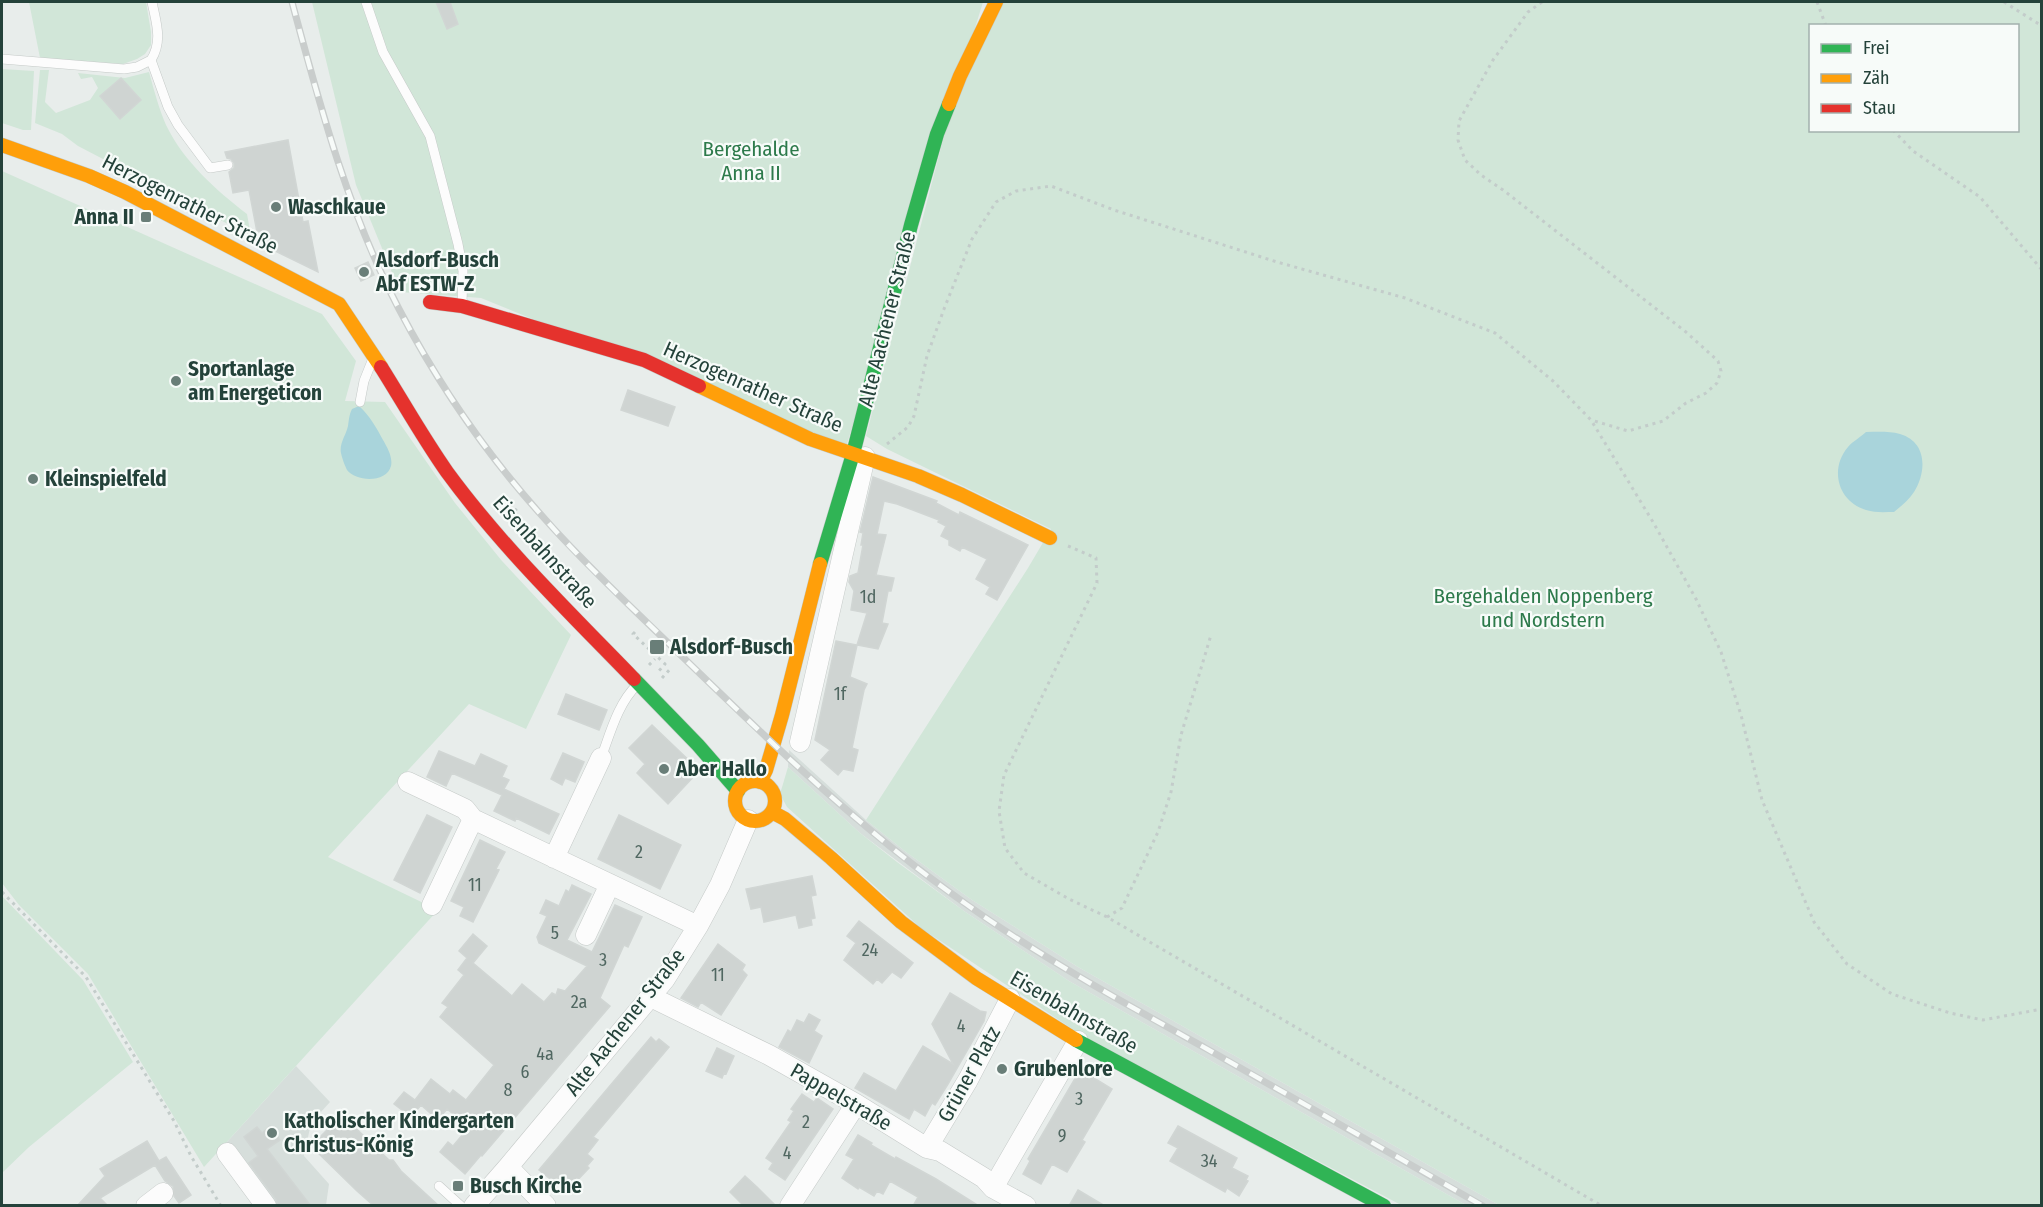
<svg xmlns="http://www.w3.org/2000/svg" width="2043" height="1207" font-family="'Fira Sans Condensed',sans-serif">
<rect width="100%" height="100%" fill="#e8edeb"/>
<path fill="#d6dedb" d="M789,750L866,820L906,852L972,900L1078,967L1499,1205H1466L1069,981L964,911L860,833L788,767Z
M296,1066L330,1102L311,1123L304,1156L329,1184L326,1205H274L226,1143Z"/>
<path fill="#d1e6d8" fill-rule="evenodd" d="M29,2H146L151,32V45L145,54L137,59L123,64L40,58Z
M312,2H983L846,447L481,298L400,292L356,185Z
M1002,2H2041V1205H1499L1078,967L972,900L906,852L866,820L1028,568L1051,529L887,449L866,436L962,67ZM1810,26H2018V130H1810Z
M2,69L34,71L31,130H23L2,123Z
M40,70H49L45,102L56,113L90,100L98,88L92,77L81,79L78,73L125,78L149,72C154,90 159,109 166,125C184,162 216,190 247,214L251,236L78,146L62,134L35,123Z
M2,171L322,314L356,361L345,401L385,402L455,503L502,561L571,635L526,729L469,704L328,857L438,910L204,1167L88,974L19,905L2,883Z
M788,767L860,833L897,862L964,911L1069,981L1466,1205H1401L1083,1036L921,928L787,807L780,794Z
M2,896L83,980L133,1062L29,1147L2,1173Z"/>
<path fill="#a9d4db" d="M359,406C370,416 376,427 383,440C387,447 393,457 391,466C387,483 356,482 347,470C345,466 342,458 341,453C339,444 346,435 348,426C349,420 349,415 352,409Z
M1866,432C1877,432 1889,431 1900,434C1927,442 1927,471 1914,492C1909,500 1901,506 1894,512C1885,512 1875,513 1866,510C1838,502 1829,469 1848,447C1853,441 1861,437 1866,432Z"/>
<path fill="#cfd4d2" stroke="#d1d6d4" stroke-width="1.5" d="M436,2H450L458,24L447,29Z
M121,78L141,100L120,119L100,96Z
M288,140L303,222L308,221L318,272L265,246L262,231L257,232L249,190L233,193L229,172L234,168V163L231,159L227,158L225,152Z
M368,262L374,275L361,281L355,268Z
M628,390L675,407L668,426L621,410Z
M873,477L937,501L936,503L959,515L960,512L1028,545L997,600L986,594L990,587L976,579L987,559L962,547L960,551L949,545V540L941,536L946,526L938,522L939,520L897,504L884,501L877,534L886,535L876,575L894,578L891,591H888L882,623L888,624L878,649L857,645L867,613L851,610L854,591L849,582L850,576L858,573L863,545H861L863,533L860,532Z
M836,641L857,645L850,677L867,684L864,690L852,748L858,750L853,771L843,769L838,775L821,760L830,750L815,740Z
M566,694L607,710L599,730L558,714Z
M652,725L698,769L695,772L697,773L668,804L637,773L645,764L629,748Z
M439,751L475,766L481,754L507,766L502,777L509,780L504,789L559,814L549,834L516,818L515,821L494,811L502,795L475,783L452,773L446,786L427,777Z
M563,753L584,762L575,782L565,778L562,785L551,779Z
M427,815L452,827L420,893L394,880Z
M619,815L681,845L660,889L598,859Z
M480,840L505,852L496,869L499,870L473,922L460,916L464,907L451,901Z
M812,876L816,895L811,896L815,918L811,919L812,925L799,928L796,915L764,922L761,907L751,909L746,889Z
M572,885L591,894L567,940L592,952L615,905L642,917L628,947L624,945L600,998L610,1006L482,1156L481,1155L465,1174L440,1152L448,1142L453,1146L469,1127L447,1109L438,1120L421,1105L411,1117L394,1104L404,1092L415,1100L431,1079L450,1094L453,1090L466,1100L494,1065L440,1017L448,1007L442,1003L464,975L458,970L467,958L459,951L473,934L487,946L473,963L512,996L522,984L544,1002L552,993L556,995L558,989L565,991L587,966L539,943L537,937L547,916L540,913L546,900L559,906L566,890L569,892Z
M859,921L913,963L901,978L892,972L882,983L877,979L873,984L844,960L856,943L847,936Z
M718,944L745,965L742,970L747,975L721,1015L701,1002L698,1007L681,998Z
M950,993L980,1011L986,1012L984,1021L948,1084L935,1105L932,1103L925,1116L914,1109L909,1119L855,1088L864,1073L896,1091L923,1046L953,1064L932,1024Z
M809,1014L820,1020L814,1031L822,1036L809,1063L779,1047L788,1030L791,1032L797,1020L804,1023Z
M651,1037L656,1042L659,1039L669,1047L593,1137L598,1140L587,1154L593,1159L587,1166L589,1168L570,1188L558,1178L554,1182L539,1170Z
M717,1048L734,1056L726,1074L724,1073L722,1078L706,1071Z
M1085,1070L1089,1075L1112,1089L1082,1140L1085,1142L1067,1172L1052,1164L1041,1184L1023,1174L1030,1161L1028,1159L1077,1075Z
M802,1094L814,1102L817,1098L833,1109L785,1180L769,1169L773,1163L766,1158L791,1122L788,1120L794,1111L791,1109Z
M342,1115L389,1160H393L401,1171L439,1206H374L357,1191L311,1146Z
M270,1126L280,1140L267,1149L311,1206H278L276,1199L249,1163L258,1156L244,1137L257,1127L262,1133Z
M1178,1126L1237,1158L1232,1168L1248,1176L1246,1180L1248,1181L1239,1196L1227,1188L1225,1192L1170,1161L1178,1148L1168,1143Z
M858,1135L872,1143L871,1145L895,1159L896,1157L936,1179L979,1206H913L918,1197L890,1181L883,1194L877,1191L874,1196L859,1187L858,1189L842,1178L854,1159L846,1155Z
M147,1141L159,1161L166,1157L191,1195L179,1203L174,1196L173,1186L165,1181L155,1165L100,1198L108,1206H77L105,1176L100,1169Z
M745,1176L757,1187L776,1206H744L730,1192Z
M1078,1190L1105,1206H1069Z"/>
<g fill="none" stroke-linecap="round" stroke-linejoin="round">
<defs>
<path id="lane" d="M366,2L383,52L430,136L458,244L463,271L462,303
M2,59L124,69L137,67L151,60L168,107L178,125L210,168L228,165
M151,60C163,41 156,22 152,2
M360,402L364,381L372,361
M601,758C610,734 618,703 637,685
M439,1186L461,1206"/>
<path id="street" d="M800,742L865,457
M408,782L465,809L473,819L698,926
M554,858L601,758
M432,905L473,819
M586,935L610,884
M651,997L769,1055L856,1104L927,1148L940,1151L984,1178L993,1188L1026,1206
M927,1148L968,1080L1010,999
M227,1153L266,1206
M508,1167L546,1206
M993,1188L1078,1041
M146,1206L163,1193
M474,1206L508,1167L665,979L698,926L720,885L748,820
M790,1206L856,1104"/>
<path id="fast" d="M820,564L853,454L911,225L937,134L949,104
M634,679L698,745L738,791
M1076,1040L1384,1206"/>
<path id="slow" d="M949,104L960,76L996,2
M2,145L89,176L125,192L339,304L381,367
M699,386L810,439L918,476L962,495L1050,538
M735 801a20 20 0 1 1 40 0a20 20 0 1 1-40 0Z
M760,782L766,770L782,715L820,564
M772,812L785,819L831,858L901,922L976,978L1076,1040"/>
<path id="jam" d="M430,302L462,306L644,360L699,386
M381,367C403,402 423,438 447,472C502,547 569,612 634,679"/>
</defs>
<use href="#lane" stroke="#c5cac8" stroke-width="10"/>
<use href="#street" stroke="#c5cac8" stroke-width="21"/>
<use href="#fast" stroke="#c3cbc8" stroke-width="15"/>
<use href="#slow" stroke="#c3cbc8" stroke-width="15"/>
<use href="#jam" stroke="#c3cbc8" stroke-width="15"/>
<path stroke="#c3ccca" stroke-width="3" stroke-dasharray="3 4.5" stroke-linecap="butt" d="M1542,2L1528,12L1493,60L1459,121L1458,140L1465,160L1481,175L1503,190L1686,332L1718,361L1721,371L1717,383L1706,393L1686,403L1663,421L1628,431L1591,420
M1817,2L1826,26
M2004,2L2042,26
M1893,130L1913,151L1980,197L2042,270
M887,444L908,427L914,416L927,356L944,309L972,239L996,202L1016,191L1051,186L1114,210L1277,262L1405,298L1495,333L1553,381L1591,420L1653,522L1696,599L1721,652L1741,715L1762,800L1814,922L1847,964L1892,994L1950,1013L1983,1020L2042,1009
M508,514L512,513L519,507
M1068,546L1096,558L1097,583L1004,775L999,811L1005,848L1024,873L1069,899L1107,917L1602,1206
M635,632L633,634L665,664L658,672
M649,665L655,659
M662,678L672,667
M2,892L86,977L174,1121L191,1156L221,1206
M1107,917L1122,908L1158,832L1171,792L1181,735L1211,635"/>
<use href="#lane" stroke="#fcfcfc" stroke-width="9"/>
<use href="#street" stroke="#fcfcfc" stroke-width="20"/>
<use href="#fast" stroke="#30b455" stroke-width="14"/>
<use href="#slow" stroke="#ff9f0a" stroke-width="14"/>
<use href="#jam" stroke="#e5322d" stroke-width="14"/>
<defs>
<path id="rail" d="M292,2C320,106 348,212 399,309C438,384 487,455 544,518C581,560 622,598 662,637C759,731 855,826 966,904C1042,958 1126,1004 1207,1049C1299,1101 1391,1153 1483,1206"/>
</defs>
<use href="#rail" stroke="#c9cdcc" stroke-width="7"/>
<use href="#rail" stroke="#f7fbf9" stroke-width="4.5" stroke-dasharray="14" stroke-linecap="butt"/>
</g>
<g fill="#697e78" stroke="#f7fbf9" stroke-width="2">
<circle cx="276" cy="207" r="6"/>
<rect x="140" y="211" width="12" height="12" rx="3"/>
<circle cx="364" cy="272" r="6"/>
<circle cx="176" cy="381" r="6"/>
<circle cx="33" cy="479" r="6"/>
<rect x="649" y="639" width="16" height="16" rx="3"/>
<circle cx="664" cy="769" r="6"/>
<circle cx="1002" cy="1069" r="6"/>
<circle cx="272" cy="1133" r="6"/>
<rect x="452" y="1180" width="12" height="12" rx="3"/>
</g>
<g text-anchor="middle" stroke-width="4.5" stroke-linejoin="round" paint-order="stroke">
<g font-size="18" fill="#506761">
<text x="868" y="603">1d</text>
<text x="840" y="700">1f</text>
<text x="639" y="858">2</text>
<text x="475" y="891">11</text>
<text x="555" y="939">5</text>
<text x="870" y="956">24</text>
<text x="603" y="966">3</text>
<text x="718" y="981">11</text>
<text x="579" y="1008">2a</text>
<text x="961" y="1032">4</text>
<text x="545" y="1060">4a</text>
<text x="525" y="1078">6</text>
<text x="508" y="1096">8</text>
<text x="1079" y="1105">3</text>
<text x="806" y="1128">2</text>
<text x="1062" y="1142">9</text>
<text x="787" y="1159">4</text>
<text x="1209" y="1167">34</text>
</g>
<g font-size="21" fill="#2d7a4b" stroke="#f7fbf9">
<text x="751" y="156">Bergehalde<tspan x="751" dy="24">Anna II</tspan></text>
<text x="1543" y="603">Bergehalden Noppenberg<tspan x="1543" dy="24">und Nordstern</tspan></text>
</g>
<g font-size="21" fill="#24423a" stroke="#f7fbf9">
<text transform="translate(190 204) rotate(27)" y="7">Herzogenrather Straße</text>
<text transform="translate(887 319) rotate(-76)" y="7">Alte Aachener Straße</text>
<text transform="translate(753 387) rotate(24)" y="7">Herzogenrather Straße</text>
<text transform="translate(545 552) rotate(48)" y="7">Eisenbahnstraße</text>
<text transform="translate(1074 1012) rotate(30)" y="7">Eisenbahnstraße</text>
<text transform="translate(625 1022) rotate(-52)" y="7">Alte Aachener Straße</text>
<text transform="translate(969 1074) rotate(-61)" y="7">Grüner Platz</text>
<text transform="translate(841 1097) rotate(30)" y="7">Pappelstraße</text>
</g>
<g font-size="21" font-weight="bold" fill="#24423a" stroke="#f7fbf9" text-anchor="start">
<text x="288" y="214">Waschkaue</text>
<text x="134" y="224" text-anchor="end">Anna II</text>
<text x="376" y="267">Alsdorf-Busch<tspan x="376" dy="24">Abf ESTW-Z</tspan></text>
<text x="188" y="376">Sportanlage<tspan x="188" dy="24">am Energeticon</tspan></text>
<text x="45" y="486">Kleinspielfeld</text>
<text x="670" y="654">Alsdorf-Busch</text>
<text x="676" y="776">Aber Hallo</text>
<text x="1014" y="1076">Grubenlore</text>
<text x="284" y="1128">Katholischer Kindergarten<tspan x="284" dy="24">Christus-König</tspan></text>
<text x="470" y="1193">Busch Kirche</text>
</g>
</g>
<rect width="2043" height="1207" fill="none" stroke="#24423a" stroke-width="6"/>
<rect x="1809" y="24" width="210" height="108" fill="#f7fbf9" stroke="#a3b1ad" stroke-width="1.5"/>
<rect x="1821" y="44" width="30" height="9" fill="#30b455" stroke="#a3b1ad" stroke-width="1.5"/>
<text x="1863" y="54" font-size="18" fill="#24423a">Frei</text>
<rect x="1821" y="74" width="30" height="9" fill="#ff9f0a" stroke="#a3b1ad" stroke-width="1.5"/>
<text x="1863" y="84" font-size="18" fill="#24423a">Zäh</text>
<rect x="1821" y="104" width="30" height="9" fill="#e5322d" stroke="#a3b1ad" stroke-width="1.5"/>
<text x="1863" y="114" font-size="18" fill="#24423a">Stau</text>
</svg>
